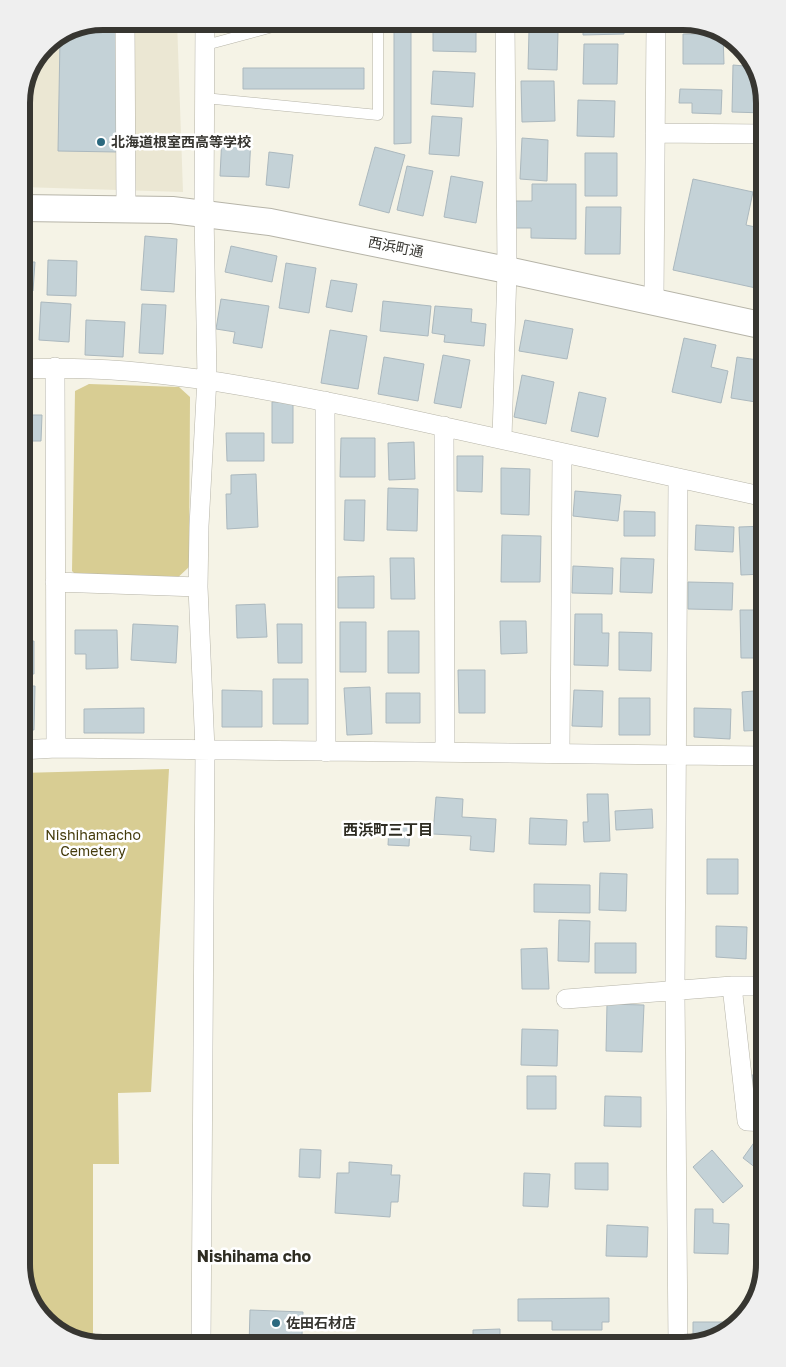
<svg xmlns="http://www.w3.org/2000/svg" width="786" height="1367" font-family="'Golos Text','Noto Sans JP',sans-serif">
<rect width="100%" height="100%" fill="#f5f3e6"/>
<path fill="#ebe7d3" d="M103,21H177L183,192L21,187V98L45,45Z"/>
<path fill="#d8cd93" d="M89,384L179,387L190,397L189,567L174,581L80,579L72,571L75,391Z
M169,769L151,1092L118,1093L119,1164H93V1344L57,1332L30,1300L21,1264V773Z"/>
<path fill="#c4d2d7" stroke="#abb8be" d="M103,21H120L117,152L58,151L60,39Z
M394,21H411V143L394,144Z
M583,21H624V34L583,35Z
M433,22L476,23V52L433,51Z
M529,31L558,32L557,70L528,69Z
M683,34H723L724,64H683Z
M584,44H618L617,84H583Z
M733,65L756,67L765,102V113L732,112Z
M243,68H364V89H243Z
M433,71L475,73L473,107L431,104Z
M521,81H554L555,121L522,122Z
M680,89L722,90L721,114L692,113V103H679Z
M578,100L615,101L614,137L577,136Z
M432,116L462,118L459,156L429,154Z
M222,136L251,137L249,177L220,176Z
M522,138L548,140L547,181L520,179Z
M375,147L405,155L389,213L359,205Z
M269,152L293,155L289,188L266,185Z
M585,153H617V196H585Z
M407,166L433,171L423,216L397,210Z
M451,176L483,182L476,223L444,217Z
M693,179L753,192L746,225L765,229V290L673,270Z
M532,184H576V239L531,238V228H515V201H532Z
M586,207H621L620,254H585Z
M145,236L177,239L174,292L141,290Z
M231,246L277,256L272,282L225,272Z
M48,260L77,261L76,296L47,295Z
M21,262H35L33,291L21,290Z
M286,263L316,268L309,313L279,308Z
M331,280L357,284L352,312L326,307Z
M221,299L269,306L262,348L233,343L235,332L216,329Z
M383,301L431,306L428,336L380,331Z
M41,302L71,304L69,342L39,340Z
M142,304L166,305L163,354L139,353Z
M435,306L472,309L471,322L486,324L484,346L444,342L445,335L432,333Z
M86,320L125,322L123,357L85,355Z
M525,320L573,329L567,359L519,351Z
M330,330L367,336L358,389L321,383Z
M684,338L716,345L711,367L728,371L721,403L672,392Z
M443,355L470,360L461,408L434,403Z
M384,357L424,364L418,401L378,394Z
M737,357L765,361L762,403L731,398Z
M522,375L554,382L546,424L514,417Z
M579,392L606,398L598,437L571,431Z
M21,402H29V415H42L41,441H21Z
M272,402H293V443H272Z
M226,433H264V461H227Z
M341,438H375V477H340Z
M414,442L415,479L389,480L388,443Z
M457,456H483L482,492L457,491Z
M21,458H23V496H21Z
M501,468L530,469L529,515L501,514Z
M256,474L258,527L227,529L226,494H231V475Z
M388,488L418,489L417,531L387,530Z
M575,491L621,495L618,521L573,516Z
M345,500H365L364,541L344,540Z
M624,511L655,512V536H624Z
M21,517H24L23,554H21Z
M696,525L734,527L733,552L695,550Z
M765,526V574L741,575L739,527Z
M502,535L541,536L540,582H501Z
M390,558H414L415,599H391Z
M621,558L654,559L652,593L620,592Z
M573,566L613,568L612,594L572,593Z
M374,576V608H338V577Z
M688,582L733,583L732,610L688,609Z
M265,604L267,637L237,638L236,605Z
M740,610H765V658H741Z
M575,614H602V633H609L608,666L574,665Z
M500,621H526L527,653L501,654Z
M340,622H366V672H340Z
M133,624L178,626L176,663L131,660Z
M277,624H302V663H278Z
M75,630H117L118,668L86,669V654H75Z
M388,631H419V673H388Z
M619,632L652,633L651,671L619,670Z
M21,641H34V674H21Z
M458,670H485V713H459Z
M273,679H308V724H273Z
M21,686H35L34,730L21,729Z
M370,687L372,734L347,735L344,688Z
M222,690L262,691V727H222Z
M574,690L603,691L602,727L572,726Z
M765,690V730L744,731L742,692Z
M386,693H420V723H386Z
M619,698H650V735H619Z
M144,708V733H84V709Z
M694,708L731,709L730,739L694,737Z
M587,794H608L610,841L584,842L583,822H588Z
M436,797L463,799L462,817L496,819L494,852L470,850L471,836L433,834Z
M652,809L653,828L616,830L615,811Z
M530,818L567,820L566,845L529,844Z
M389,827H410L409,846L388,845Z
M707,859H738V894H707Z
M600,873L627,874L626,911L599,910Z
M534,884L590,885V913L534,912Z
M559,920L590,921L589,962L558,961Z
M716,926L747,927L746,959L716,957Z
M595,943H636V973H595Z
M547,948L549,989H522L521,949Z
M607,1004L644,1005L642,1052L606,1051Z
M761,1025L765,1026V1050L757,1049Z
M522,1029L558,1030L557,1066L521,1065Z
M752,1075H765V1112H752Z
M527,1076H556V1109H527Z
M605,1096L641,1097V1127L604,1126Z
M758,1137L765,1141V1175L743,1158Z
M300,1149L321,1150L320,1178L299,1177Z
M712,1150L743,1186L723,1203L693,1167Z
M349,1162L392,1165L391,1175H400L398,1202H391L390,1217L335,1213L337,1173H349Z
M575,1163H608V1190L575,1189Z
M524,1173L550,1174L548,1207L523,1206Z
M695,1209H713V1223L729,1224L728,1254L694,1253Z
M607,1225L648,1227L647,1257L606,1256Z
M609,1298V1322H602V1330H552V1321H518V1299Z
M250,1310L303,1312L302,1335L332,1336V1346H249Z
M693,1322H730V1328L719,1337L693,1344Z
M500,1329V1346H473V1330Z
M555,1344L646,1345V1346H555Z"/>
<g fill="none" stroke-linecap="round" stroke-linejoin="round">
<defs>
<path id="lane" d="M206,45L295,21
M204,98L378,115V21"/>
<path id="street" d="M125,21L126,209
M655,133L765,134
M654,301L656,21
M55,367L56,748
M21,369C144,363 266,389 386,414C513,441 638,470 765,497
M325,401L326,752
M444,426L445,752
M502,438L507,270L505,21
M55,582L198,587
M21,750L56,748L765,756
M560,752L562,454
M732,986L747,1121L765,1122
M566,999L732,986H765
M201,1346L205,750L198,587L199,526L207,378L204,213L205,21
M678,1346L675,991L678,478"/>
<path id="secondary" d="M21,208L172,210L270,222L507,270L765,326"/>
</defs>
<use href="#lane" stroke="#b6b4a8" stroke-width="11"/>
<use href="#street" stroke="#b6b4a8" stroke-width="20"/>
<use href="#secondary" stroke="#b6b4a8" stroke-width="28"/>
<use href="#lane" stroke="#fff" stroke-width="10"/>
<use href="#street" stroke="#fff" stroke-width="19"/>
<use href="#secondary" stroke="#fff" stroke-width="26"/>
</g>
<g fill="#2b697f" stroke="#fff" stroke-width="2">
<circle cx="101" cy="142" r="5"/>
<circle cx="276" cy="1323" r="5"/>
</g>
<g text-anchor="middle" stroke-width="5" stroke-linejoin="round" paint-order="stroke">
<g font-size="14" font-weight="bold" fill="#373631" stroke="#fff" text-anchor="start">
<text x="111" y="147">北海道根室西高等学校</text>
<text x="286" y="1328">佐田石材店</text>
</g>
<g font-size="14" fill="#373631" stroke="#fff">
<text transform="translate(396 247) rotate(11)" y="5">西浜町通</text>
</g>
<g font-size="14" fill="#453c0c" stroke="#fff">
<text x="93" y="840">Nishihamacho<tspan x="93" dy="16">Cemetery</tspan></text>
</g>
<g font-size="15" font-weight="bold" fill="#2e2c22" stroke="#fff">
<text x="388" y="835">西浜町三丁目</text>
</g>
<g font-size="16" font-weight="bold" fill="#2e2c22" stroke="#fff">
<text x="254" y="1262">Nishihama cho</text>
</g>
</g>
<path d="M0 0H786V1367H0ZM103 30H683A73 73 0 0 1 756 103V1264A73 73 0 0 1 683 1337H103A73 73 0 0 1 30 1264V103A73 73 0 0 1 103 30Z" fill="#efefef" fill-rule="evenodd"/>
<path fill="none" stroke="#373631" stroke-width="6" d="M103 30H683A73 73 0 0 1 756 103V1264A73 73 0 0 1 683 1337H103A73 73 0 0 1 30 1264V103A73 73 0 0 1 103 30Z"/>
</svg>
